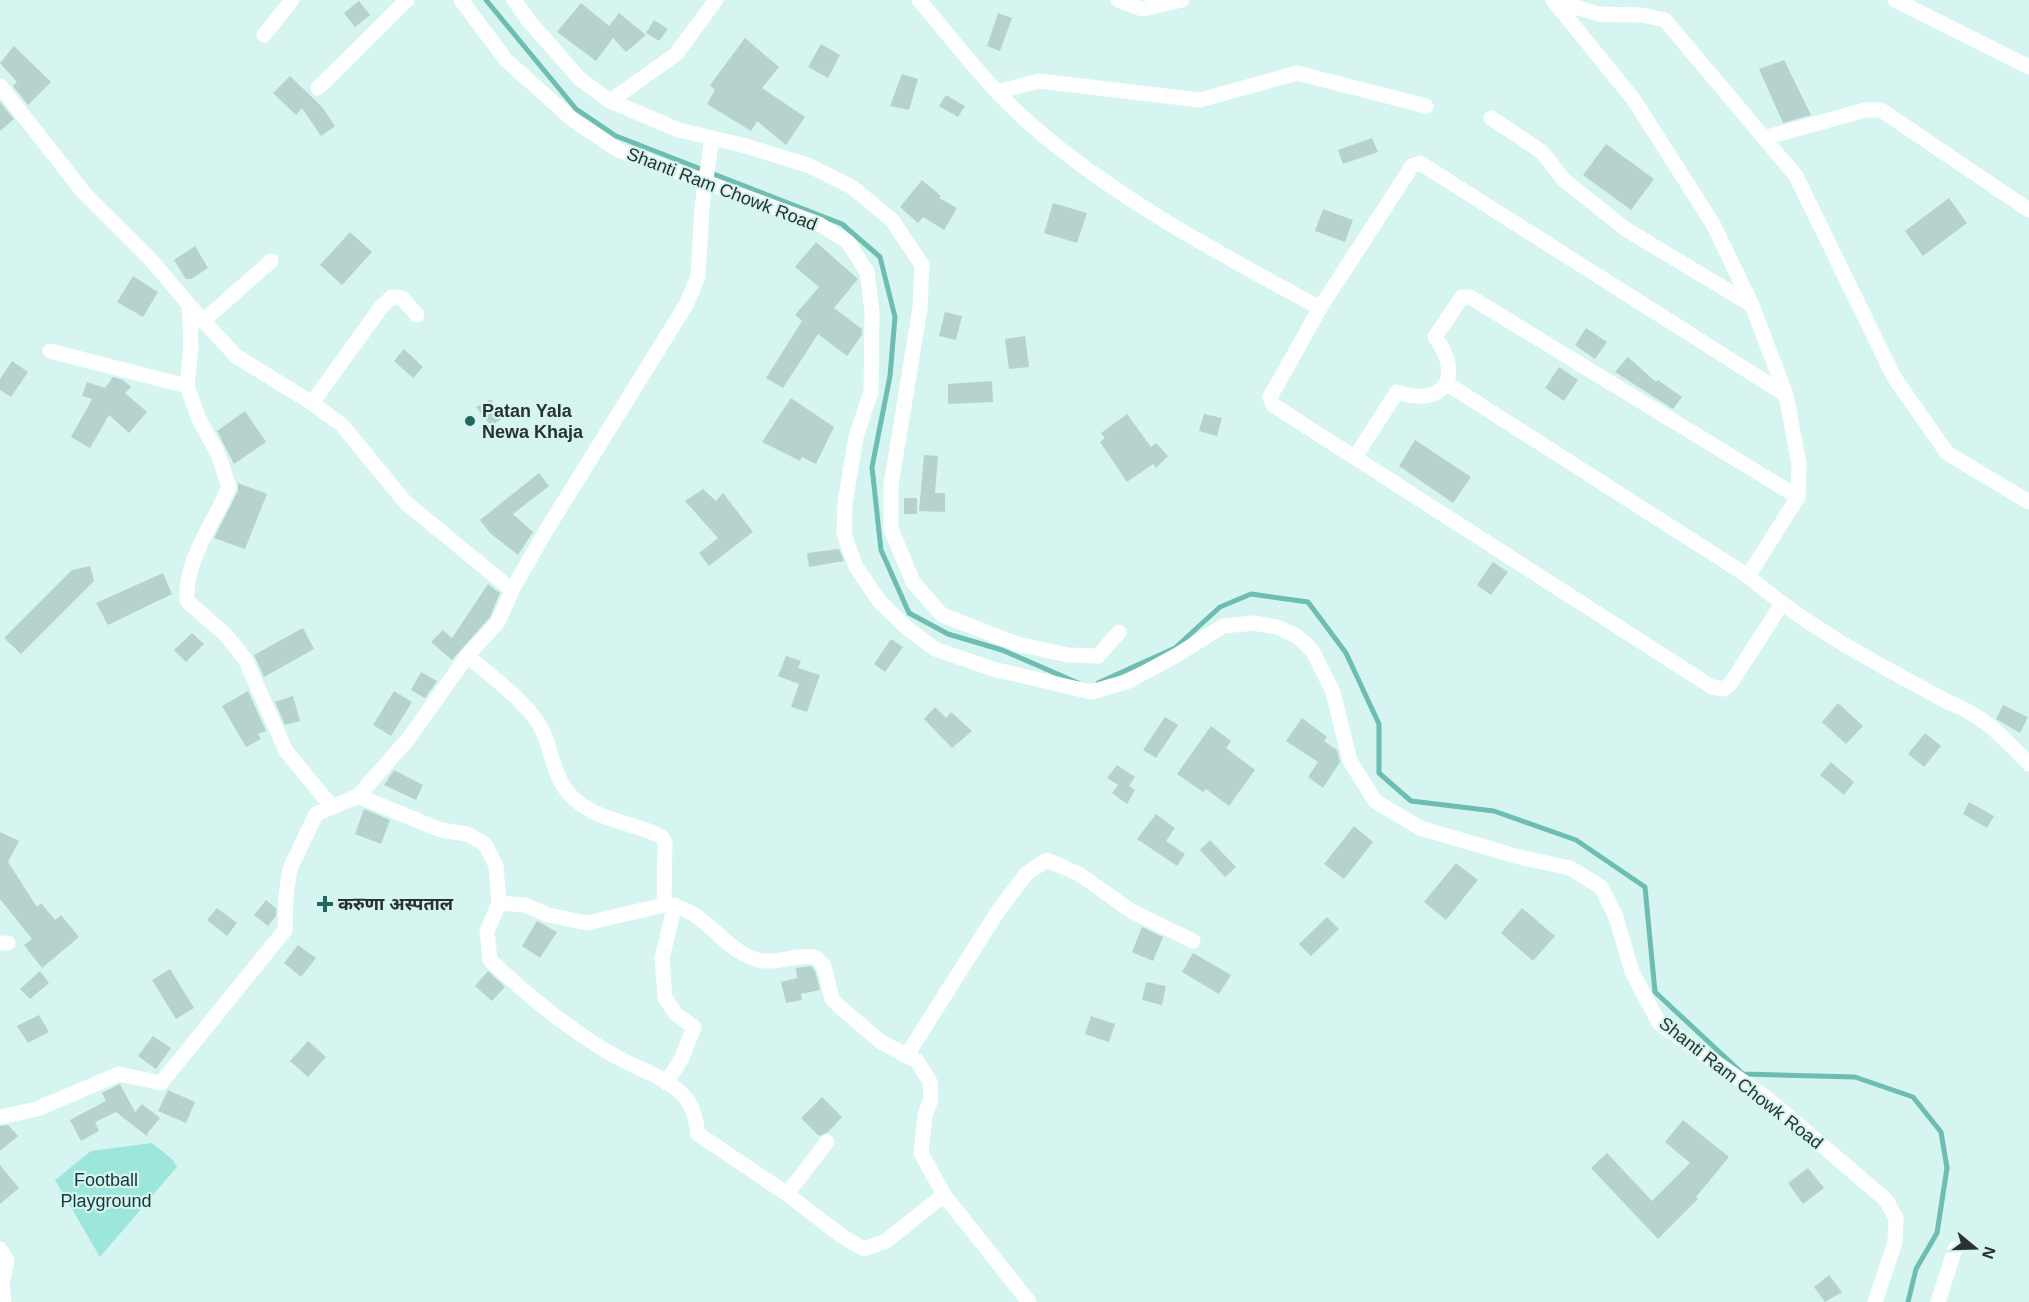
<svg xmlns="http://www.w3.org/2000/svg" width="2029" height="1302" font-family="Helvetica,'Noto Sans Devanagari',sans-serif">
<rect width="100%" height="100%" fill="#d7f5f0"/>
<path fill="#9ce6dc" d="M152,1143L173,1160L177,1167L100,1257L55,1180L91,1151Z"/>
<g fill="none" stroke-linecap="round" stroke-linejoin="round">
<path stroke="#6dbdb3" stroke-width="5" d="M486,0L576,109L616,136L842,224L880,257L895,317L890,376L872,467L881,550L909,613L948,634L1002,650L1078,683
M1098,683L1175,648L1220,607L1251,594L1308,602L1346,653L1379,724V773L1411,801L1494,811L1576,840L1645,887L1655,992L1743,1074L1855,1077L1913,1097L1941,1132L1947,1168L1937,1233L1916,1269L1908,1302"/>
</g>
<path fill="#b5d2ce" d="M359,1L370,15L355,27L344,13Z
M581,3L609,26L619,13L646,35L626,52L613,38L596,61L557,32Z
M998,13L1012,18L1000,51L987,46Z
M654,20L668,29L659,41L646,33Z
M745,38L779,67L762,88L805,117L786,145L757,121L751,131L707,104L715,90L710,85Z
M821,44L840,55L828,78L808,67Z
M14,46L51,82L28,105L13,86L17,82L0,63Z
M1784,60L1811,115L1783,123L1759,69Z
M902,74L918,79L909,110L890,106Z
M290,76L322,107L335,126L321,136L302,108L296,115L273,93Z
M946,95L965,106L958,117L939,106Z
M0,102L14,119L0,131Z
M1372,138L1378,152L1343,164L1338,150Z
M1606,144L1654,179L1631,210L1583,175Z
M922,180L941,196L939,198L957,208L944,230L923,217L918,223L900,207Z
M1949,198L1967,223L1923,256L1905,231Z
M1053,203L1087,213L1077,243L1044,233Z
M1323,209L1353,220L1345,242L1315,231Z
M350,232L372,252L342,285L320,265Z
M816,242L858,279L834,308L862,329V335L847,356L818,334L783,388L766,378L802,321L795,315L819,287L795,267Z
M195,246L208,268L191,279H186L174,260Z
M133,276L158,292L143,317L117,302Z
M945,312L962,316L956,340L939,336Z
M1586,328L1607,342L1595,359L1575,345Z
M1025,336L1029,367L1009,369L1005,339Z
M404,349L423,367L413,378L394,361Z
M1628,357L1656,382L1658,380L1682,397L1673,409L1615,372Z
M12,361L28,372L11,397L0,390V379Z
M1559,367L1578,380L1564,401L1545,388Z
M113,377L123,380L131,387L125,393L147,412L129,433L109,415L90,448L71,437L92,399L82,396L87,382L105,388Z
M992,381L993,402L948,404V384Z
M791,398L834,427L816,464L802,457L800,461L762,442Z
M491,399L503,418L491,426L476,407Z
M245,411L266,442L234,464L217,431Z
M1127,414L1151,447L1156,443L1168,456L1156,468L1153,464L1127,482L1100,442L1105,438L1101,433Z
M1204,414L1222,418L1217,436L1199,431Z
M1415,440L1471,477L1453,503L1399,466Z
M924,455L938,456L935,493H945V512L919,511Z
M539,473L549,486L513,514L533,532L518,555L490,533L480,520Z
M238,483L267,494L245,549L214,538L238,491Z
M703,489L716,501L723,493L753,532L709,566L699,553L718,538L685,501Z
M904,498H917V514H904Z
M839,549L844,561L809,567L807,553Z
M1493,562L1508,572L1491,595L1477,585Z
M90,566L94,581L21,654L4,638L72,570Z
M163,573L172,594L108,625L96,603Z
M488,584L500,593L490,617L452,660L431,642L443,630L452,638Z
M303,628L314,649L264,677L254,655Z
M192,633L204,644L186,662L174,650Z
M891,639L903,647L885,672L874,664Z
M786,656L801,661L798,668L820,675L807,712L791,707L799,684L778,676Z
M421,672L437,681L425,698L411,690Z
M248,691L266,731L258,734L261,739L246,747L222,706Z
M394,691L412,702L391,736L373,725Z
M293,696L300,721L285,725L275,702Z
M1838,703L1863,726L1846,744L1822,722Z
M2003,705L2028,717L2020,733L1996,719Z
M935,707L946,718L951,712L972,731L952,748L924,719Z
M1165,717L1178,725L1156,758L1143,750Z
M1302,718L1327,737L1324,741L1337,750L1340,762L1323,788L1308,777L1318,762L1286,741Z
M1211,726L1231,741L1226,748L1255,770L1229,806L1206,789L1203,792L1177,774Z
M1925,733L1941,746L1924,767L1908,754Z
M1831,762L1854,782L1844,795L1820,775Z
M1117,765L1135,777L1129,786L1135,790L1127,804L1112,793L1118,785L1107,778Z
M394,770L423,785L416,800L384,785Z
M1969,802L1994,816L1987,828L1963,814Z
M364,809L390,820L381,844L355,834Z
M1156,814L1175,828L1166,841L1185,854L1177,866L1137,839Z
M1354,826L1373,842L1344,879L1324,864Z
M0,832L19,841L8,862L37,907L41,903L55,920L61,915L79,937L42,968L24,945L32,939L0,899Z
M1210,840L1236,867L1225,877L1200,850Z
M1456,863L1478,880L1446,920L1424,902Z
M266,900L276,908V916L268,926L254,915Z
M217,908L237,923L227,936L207,920Z
M1522,908L1555,936L1533,961L1501,933Z
M1327,917L1339,929L1311,956L1299,944Z
M537,921L557,932L540,958L522,946Z
M1142,927L1163,937L1153,961L1132,952Z
M298,945L316,958L301,977L284,963Z
M1193,953L1231,975L1219,994L1182,972Z
M811,966L815,971L820,990L801,994L802,1000L786,1003L781,982L797,978L796,968Z
M170,969L194,1008L176,1019L152,980Z
M40,971L49,983L30,999L20,989Z
M488,971L505,987L492,1001L475,986Z
M1146,982L1166,986L1162,1005L1142,1000Z
M39,1015L49,1032L28,1043L17,1026Z
M1091,1016L1115,1024L1109,1042L1085,1034Z
M153,1036L171,1048L156,1069L138,1056Z
M308,1041L326,1057L308,1077L290,1061Z
M120,1084L135,1112L142,1104L160,1118L147,1134L148,1137L116,1112L95,1122L99,1131L81,1141L70,1120L106,1101L102,1093Z
M168,1090L195,1102L186,1123L158,1111Z
M822,1097L842,1117L828,1132L819,1136L801,1118Z
M1683,1120L1729,1157L1696,1197L1698,1199L1658,1239L1591,1168L1607,1153L1652,1201L1690,1163L1665,1142Z
M8,1125L18,1136L0,1151V1126Z
M0,1165L19,1188L0,1204Z
M1808,1168L1824,1188L1803,1204L1788,1183Z
M1829,1275L1842,1292L1825,1302L1814,1287Z"/>
<g fill="none" stroke-linecap="round" stroke-linejoin="round">
<path stroke="#fff" stroke-width="15" d="M461,0L506,60L573,120L618,150L819,224L848,242L867,272L872,311L871,392L856,437L845,503L844,534L856,567L880,602L907,628L935,649L993,669L1091,692L1129,681L1177,655L1223,626L1253,623L1277,627L1297,636L1312,650L1333,692L1350,761L1375,801L1420,828L1519,857L1570,868L1601,887L1616,917L1632,972L1659,1023L1768,1099L1886,1200L1896,1218L1895,1242L1875,1302
M514,0L528,20L580,79L610,101L679,130L742,145L808,165L852,187L892,220L922,265L920,308L891,485V529L913,582L942,615L1017,644L1068,655L1098,656L1119,632
M919,0C954,41 987,86 1028,122C1111,196 1222,255 1320,308
M1118,0L1142,9L1182,0
M1553,0L1634,100L1713,224L1752,305
M1895,0L2029,67
M1554,1L1599,14L1642,15L1665,20L1796,176L1894,377L1947,453L2029,502
M264,35L292,0
M0,86L84,193L153,262L189,305L191,346L187,386L199,419L218,454L229,487C214,523 184,561 187,601L226,635L245,659L286,751L332,807
M318,88L407,0
M997,92L1039,81L1200,100L1297,73L1426,106
M610,101L676,54L716,0
M1491,118L1542,152L1564,180L1627,230L1752,305L1786,395
M1764,138L1865,110H1881L2029,210
M189,305L236,356L312,403L342,425L405,502L512,590
M202,322L271,261
M50,351L187,386
M1446,383L1748,576L1798,497L1799,464L1786,395L1420,163L1412,166L1320,308L1270,397L1273,405L1712,687L1724,689L1731,683L1781,605
M312,403L382,306L392,297L402,298L417,315
M1355,457L1397,392C1445,408 1464,376 1435,337L1462,297H1470L1798,497
M1748,576C1811,630 1876,663 1948,702C1984,716 2002,736 2029,764
M467,656C490,675 533,706 544,734C554,759 555,785 578,802C605,823 634,822 662,837L665,843L664,905C704,906 719,947 755,959C776,966 796,953 815,957L824,966L832,999L841,1008L881,1042L917,1061L930,1082L931,1099L925,1115L921,1153L944,1195
M358,796L441,830L467,834L485,844L496,866L499,903L487,931L490,960C528,996 568,1029 613,1055C635,1068 662,1075 681,1093C693,1104 696,1119 698,1134L787,1194L827,1142
M499,903L525,905L548,915L587,923L664,905
M0,943H8
M907,1055L998,911L1027,873L1047,860L1079,874L1131,911L1193,941
M666,1083L682,1058L694,1027L676,1014L665,998L662,958L675,905
M0,1117L37,1109L119,1074L161,1083L285,930L286,895L290,869L316,814L358,796L409,738L467,656L498,622L512,590L547,529L686,305L698,277L702,206L712,138
M787,1194L843,1237L864,1249L886,1241L944,1195L1029,1302
M0,1249L7,1261L2,1283L4,1302
M1938,1302L1955,1249"/>
</g>
<g fill="#206962" stroke="#d7f5f0" stroke-width="2">
<circle cx="470" cy="421" r="6"/>
<path d="M322 895h6v6h6v6h-6v6h-6v-6h-6v-6h6z"/>
</g>
<g text-anchor="middle" stroke-width="4.5" stroke-linejoin="round" paint-order="stroke">
<g font-size="18" fill="#283331" stroke="#d7f5f0">
<text transform="translate(722 189) rotate(21)" y="6">Shanti Ram Chowk Road</text>
<text transform="translate(1741 1083) rotate(38)" y="6">Shanti Ram Chowk Road</text>
</g>
<g font-size="18" font-weight="bold" fill="#283331" stroke="#d7f5f0" text-anchor="start">
<text x="482" y="417">Patan Yala<tspan x="482" dy="21">Newa Khaja</tspan></text>
<text x="338" y="910">करुणा अस्पताल</text>
</g>
<g font-size="18" fill="#113834" stroke="#d7f5f0">
<text x="106" y="1186">Football<tspan x="106" dy="21">Playground</tspan></text>
</g>
</g>
<g transform="translate(1975 1248) rotate(109)" stroke="#d7f5f0" stroke-width="4.5" paint-order="stroke">
<path d="M0-4.5L10 22L0 15L-10 22Z" fill="#283331"/>
<text y="-9" font-size="16" font-weight="bold" text-anchor="middle" fill="#283331">N</text>
</g>
</svg>
